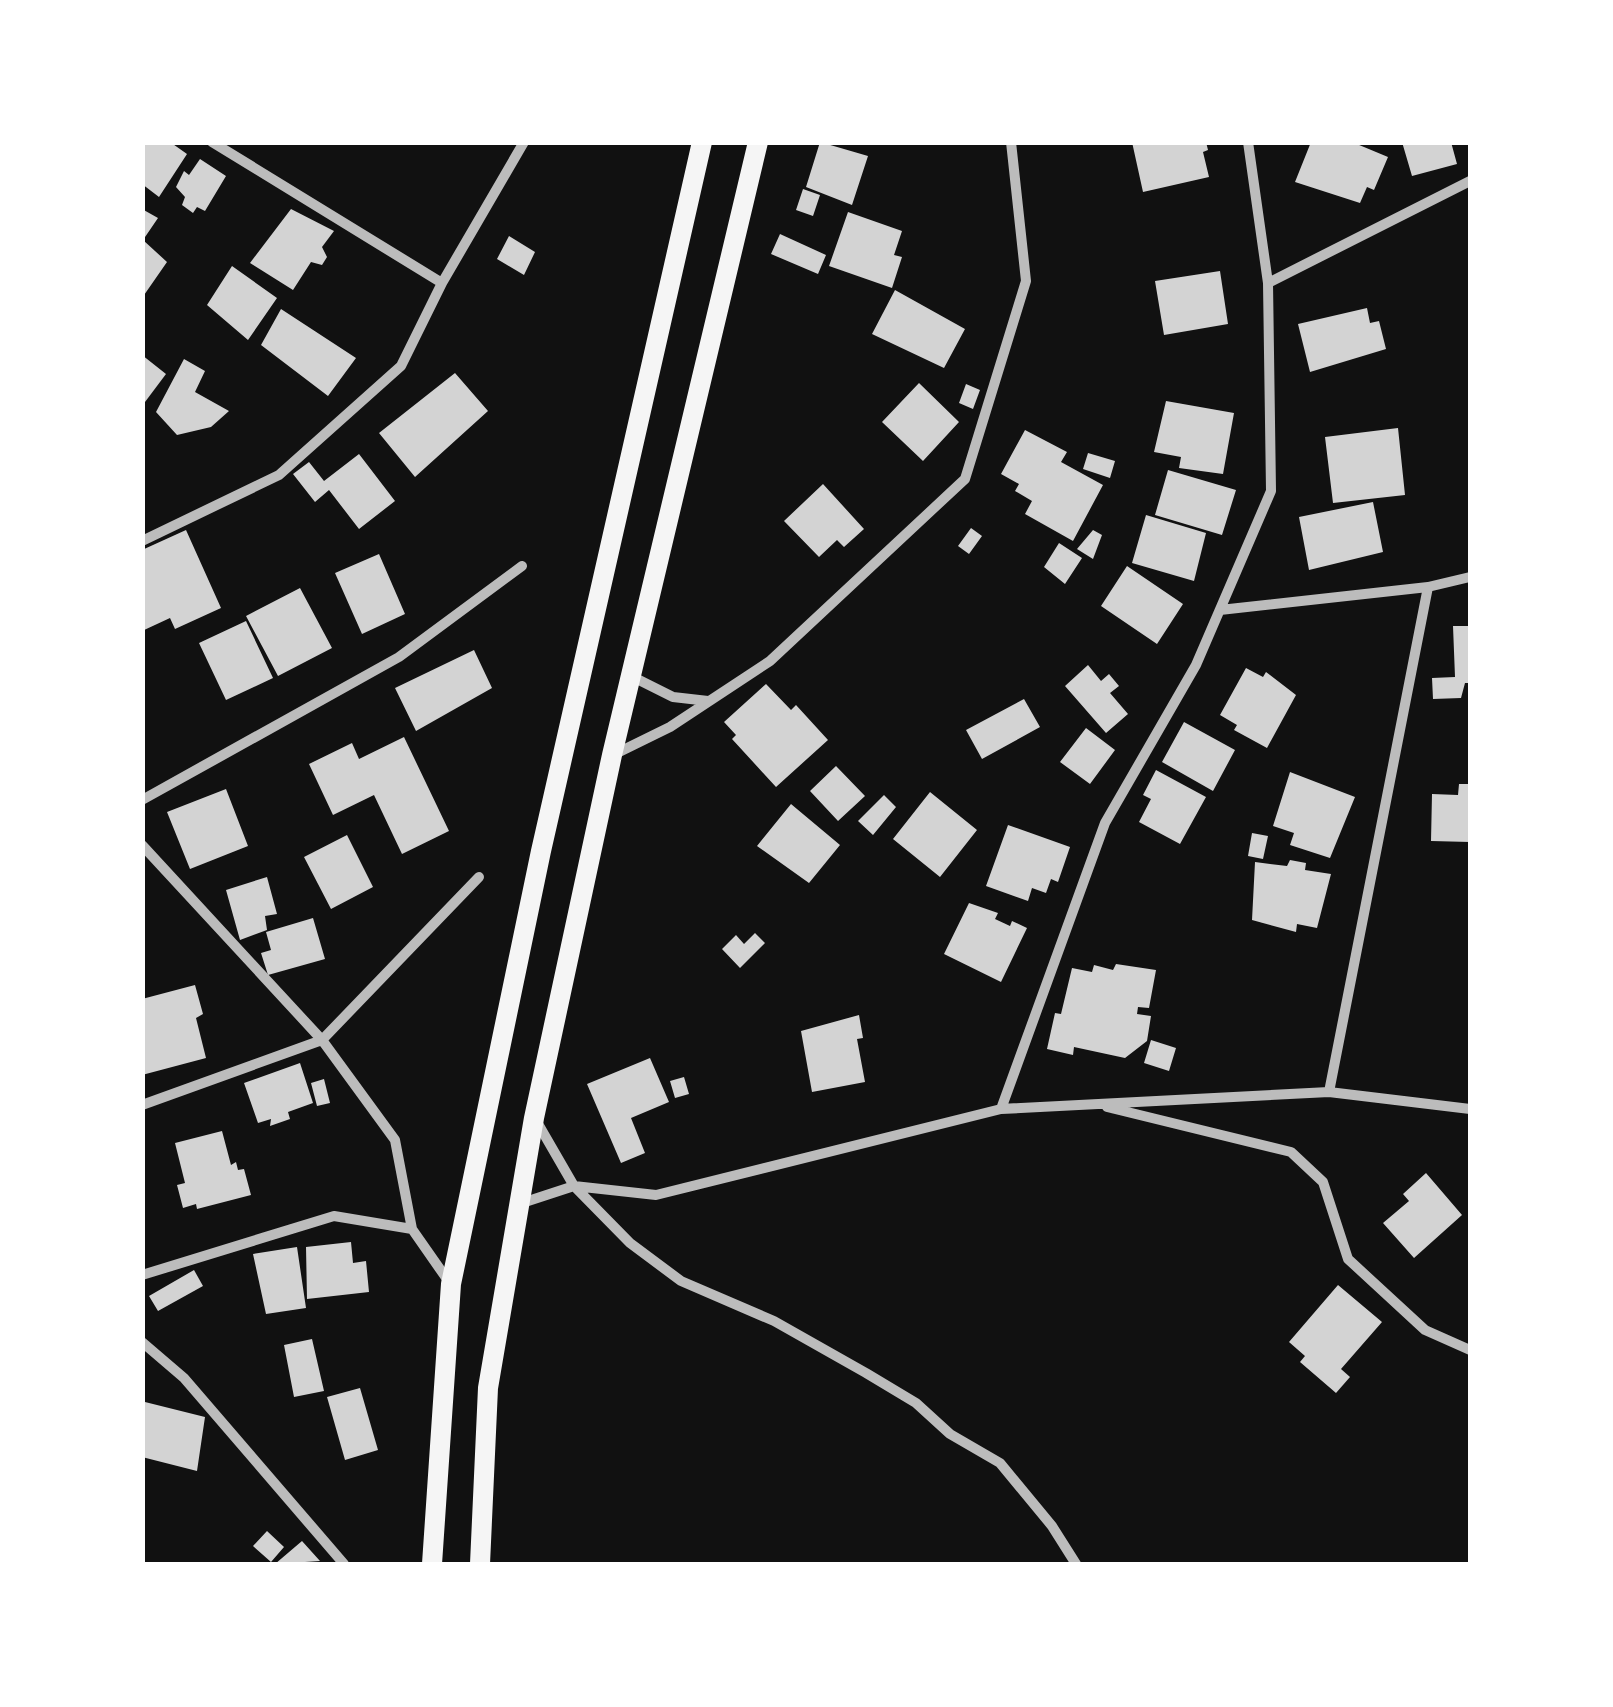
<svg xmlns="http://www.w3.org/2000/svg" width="1613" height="1707" font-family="'Titillium Web',sans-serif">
<rect width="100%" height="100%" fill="#111"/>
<path fill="#d3d3d3" d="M145,142H170L187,154L159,197L142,184Z
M820,142L868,156L852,205L806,187Z
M1132,142H1206L1208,150L1203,152L1209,177L1143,192Z
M1311,142H1352L1388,157L1374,190L1367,187L1360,203L1295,182Z
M1402,142H1451L1457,164L1412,176Z
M200,159L226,176L205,211L197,207L193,213L182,205L185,197L176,187L184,171L189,175Z
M803,189L820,195L813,216L796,210Z
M142,209L158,218L143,240L167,262L142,298Z
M291,209L334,231L322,247L327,257L322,265L311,262L293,290L250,263Z
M848,212L902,231L894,255L902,257L892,288L829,266Z
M780,234L826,255L818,274L771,254Z
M509,236L535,252L524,275L497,259Z
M232,266L277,298L248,340L207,305Z
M1220,271L1228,324L1164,335L1155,281Z
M895,290L965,329L944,368L872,334Z
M1367,308L1370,323L1379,321L1386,349L1310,372L1298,324Z
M281,309L356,358L328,396L261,345Z
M142,355L166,374L142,406Z
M184,359L205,371L195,392L229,411L211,427L177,435L156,412Z
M455,373L488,411L415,477L379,433Z
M919,383L959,422L923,461L882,422Z
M966,384L980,390L973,409L959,403Z
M1166,401L1234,413L1223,474L1179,468L1181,457L1154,452Z
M1398,428L1405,495L1333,503L1325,437Z
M1025,430L1067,452L1061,462L1103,485L1073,541L1025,514L1032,501L1015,491L1019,484L1001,474Z
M1088,453L1115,461L1110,478L1083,469Z
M359,454L395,501L359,529L329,490L315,502L293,474L309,462L324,481Z
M1168,470L1236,490L1222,535L1155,515Z
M823,484L864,529L844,547L837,540L819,557L784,521Z
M1373,502L1383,552L1309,570L1299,517Z
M1146,515L1206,533L1194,581L1132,563Z
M971,528L982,536L969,554L958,546Z
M186,530L221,608L175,629L170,618L142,631V550Z
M1093,530L1102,535L1093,559L1077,549Z
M1059,543L1082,558L1065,584L1044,567Z
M379,554L405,614L362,634L335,573Z
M1127,566L1183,604L1157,644L1101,606Z
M300,588L332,648L278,676L246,616Z
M246,621L273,678L226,700L199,643Z
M1453,626H1470V683H1465L1461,698L1433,699L1432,678L1455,677Z
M474,650L492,688L416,731L395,688Z
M1088,665L1101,681L1109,674L1119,686L1110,693L1128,714L1106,733L1065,686Z
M1246,668L1263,677L1266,672L1296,695L1267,748L1234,730L1237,725L1220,715Z
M766,684L791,710L796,705L828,740L776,787L732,739L736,735L724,722Z
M1024,699L1040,727L982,759L966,730Z
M1184,722L1235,750L1213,791L1162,762Z
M1086,728L1115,750L1090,784L1060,762Z
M404,737L449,831L402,854L374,795L333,815L309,764L352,743L359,759Z
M836,766L865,796L838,821L810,791Z
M1156,770L1206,797L1180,844L1139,822L1151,799L1143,795Z
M1290,772L1355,797L1330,858L1290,845L1294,833L1273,826Z
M1459,784H1470V842L1431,841L1432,794L1458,795Z
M226,789L248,846L190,869L167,812Z
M930,792L977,830L940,877L893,839Z
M884,795L896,807L873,835L858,821Z
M791,804L840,845L809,883L757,846Z
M1008,825L1070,847L1058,882L1051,879L1046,893L1032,888L1028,901L986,886Z
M1252,833L1268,836L1263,859L1248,856Z
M347,835L373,887L331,909L304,857Z
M1290,860L1306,863L1305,870L1331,874L1317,928L1297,924L1296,932L1252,920L1255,862L1287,866Z
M267,877L277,914L265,916L267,930L240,940L226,890Z
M969,903L998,913L995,919L1010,926L1012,921L1027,928L1001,982L944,954Z
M313,918L325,959L268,975L261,953L271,950L266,932Z
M755,933L765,943L740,968L722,949L736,935L744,944Z
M1116,964L1156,970L1149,1008L1138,1007L1137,1014L1151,1016L1147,1041L1125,1058L1074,1047L1073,1055L1047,1049L1055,1013L1061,1014L1072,968L1092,972L1094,965L1113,970Z
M195,985L203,1014L196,1018L206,1058L142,1075V999Z
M859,1015L863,1038L857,1039L865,1082L812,1092L801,1031Z
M1151,1040L1176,1048L1169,1071L1144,1063Z
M650,1058L669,1102L631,1118L645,1153L621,1163L587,1084Z
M300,1063L313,1103L288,1112L290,1119L270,1126L271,1119L258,1123L244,1083Z
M684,1077L689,1094L675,1098L670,1081Z
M324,1079L330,1103L317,1106L311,1083Z
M222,1131L231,1165L236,1162L238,1170L244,1169L251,1195L197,1209L196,1204L183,1208L177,1185L185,1183L175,1143Z
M1426,1173L1462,1215L1414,1258L1383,1223L1409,1201L1403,1194Z
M351,1242L353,1263L366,1261L369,1292L307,1299L306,1247Z
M297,1247L306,1308L266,1314L253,1254Z
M194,1270L203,1286L158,1311L149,1296Z
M1338,1285L1382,1322L1341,1369L1350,1377L1336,1393L1300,1362L1305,1356L1289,1342Z
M312,1339L324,1391L294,1397L284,1345Z
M360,1388L378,1450L345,1460L327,1397Z
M145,1402L205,1417L197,1471L142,1457Z
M267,1531L284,1547L271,1562L253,1546Z
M302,1541L320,1561L275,1564Z"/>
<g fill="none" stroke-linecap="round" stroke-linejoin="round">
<path stroke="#bcbcbc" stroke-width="10" d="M442,283L524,142
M1268,283L1470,181
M142,541L279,475L401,366L442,283L212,142
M1220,610L1428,587L1470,577
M631,676L673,697L708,701
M615,754L670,727L770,661L965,479L1026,281L1011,142
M142,800L399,657L522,566
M142,845L322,1040L395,1140L412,1229
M1329,1092L1428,587
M142,1105L322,1040L479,877
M1107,1107L1291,1152L1323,1182L1348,1259L1425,1330L1470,1350
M1001,1109L1105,823L1196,665L1271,491L1268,283L1248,142
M537,1122L574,1186L630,1243L681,1281L774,1321L866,1373L916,1403L950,1434L1000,1463L1052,1526L1076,1564
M519,1204L574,1186L656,1195L1001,1109L1329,1092L1470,1109
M142,1275L334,1216L412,1229L449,1282
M142,1342L184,1378L344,1564"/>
<path stroke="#f5f5f5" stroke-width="20" d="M432,1564L451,1284L541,851L702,142
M480,1564L488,1388L534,1118L612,755L758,142"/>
</g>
<rect width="1613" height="1707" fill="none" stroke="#ffffff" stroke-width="290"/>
</svg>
